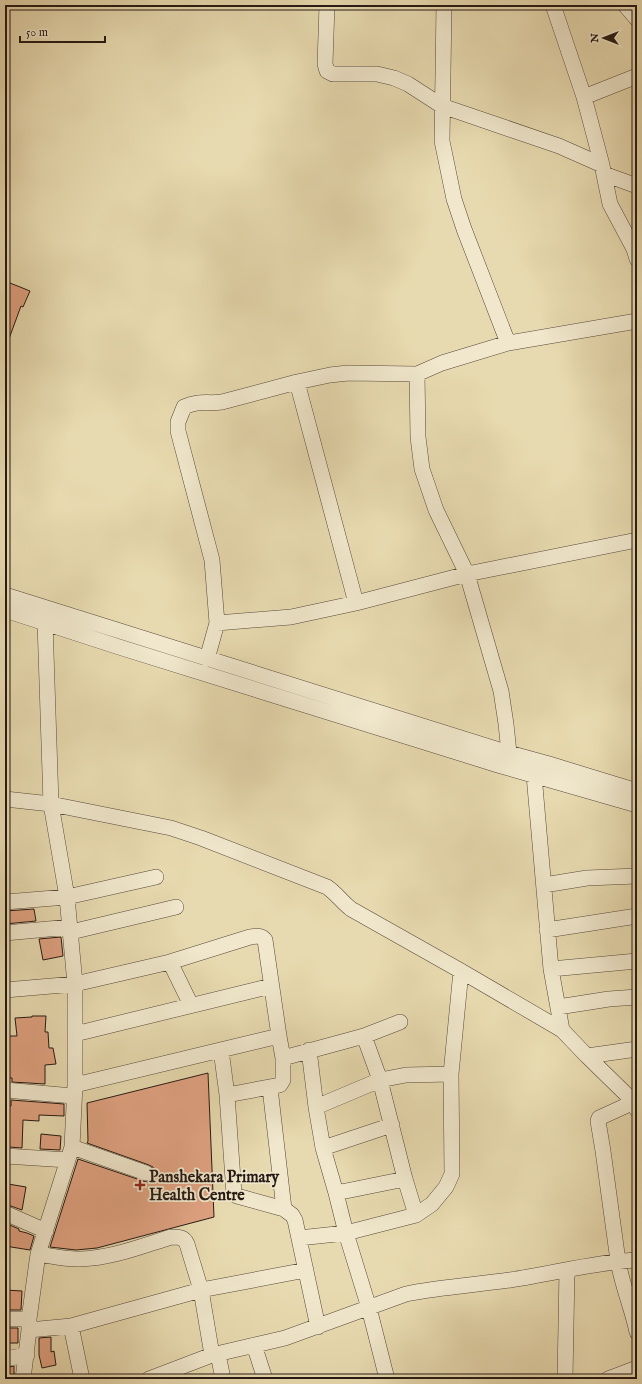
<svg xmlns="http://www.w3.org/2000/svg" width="642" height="1384" font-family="'IM FELL English',serif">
<rect width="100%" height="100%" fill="#e8dab0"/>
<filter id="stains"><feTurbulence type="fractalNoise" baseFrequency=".005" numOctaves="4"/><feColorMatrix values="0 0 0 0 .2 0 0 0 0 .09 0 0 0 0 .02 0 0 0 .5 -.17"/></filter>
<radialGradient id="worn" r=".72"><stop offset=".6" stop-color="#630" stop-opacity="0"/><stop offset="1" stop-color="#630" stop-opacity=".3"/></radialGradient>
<path fill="#e0a281" stroke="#251913" d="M5,281L30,291L23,307L21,306L6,347H5Z
M34,909L36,921L5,924V911Z
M61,937L63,956L43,960L39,939Z
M32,1016H46L45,1032H48L49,1048H53L56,1064L45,1065V1084L12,1082V1078H9V1064H5V1051H7L6,1036H17L15,1018L32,1017Z
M208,1073L214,1217L97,1248L76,1250L50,1247L78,1159L143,1181L147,1182L152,1180L155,1176V1172L153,1167L149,1165L87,1143L88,1141L87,1103Z
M11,1100L64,1104V1116L39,1115V1121L23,1120L22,1148L9,1147V1131H5V1106H11Z
M41,1134L61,1136L60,1150L40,1149Z
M8,1184L26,1187L22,1210L5,1204Z
M5,1223L19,1229V1231L27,1233L34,1236L30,1250L5,1246Z
M5,1290L22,1291L21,1310H5Z
M5,1328H18V1343H5Z
M51,1337V1352L54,1351L56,1365L42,1368L39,1355V1338Z
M14,1366V1379H5V1368Z"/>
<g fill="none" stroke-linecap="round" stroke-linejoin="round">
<defs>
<path id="minor" d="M327,5L325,64L327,71L333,74H377L394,78L408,84L442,106L559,146L602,165
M444,5L442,141L454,199L464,229L508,343
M553,5L584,97L602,165L610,204L634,249L637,259
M625,5L637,19
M584,97L637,76
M604,174L637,186
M417,374L418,437L422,469L436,510L467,574L501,691L506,724L509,753
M297,382L356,603
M5,595L509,753L549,764L637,791
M5,610L119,647L498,765L637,805
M217,623L212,560L178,431V422L184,407C198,400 208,404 222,402L297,382L330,375L348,373L417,374L442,363L508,343L637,321
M207,659L217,623L291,617L356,603L467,574L637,540
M534,775L551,969L562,1030L587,1056L634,1102L637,1110
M5,799L51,804L171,828L201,838L327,887C336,893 342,902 351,909L461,971L562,1030
M544,885L587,878L637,876
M5,902L67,897L156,877
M547,930L637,916
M71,932L176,907
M5,933L70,927
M170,962L191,1005
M551,969L637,961
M5,990L75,984L170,962L250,937C256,936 261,935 265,940L279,1036L283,1058V1080L280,1085L227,1095
M558,1007L609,999L637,997
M75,1034L271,986
M364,1036L380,1080L405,1179L416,1215
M221,1050L227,1095L234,1194L237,1196L284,1209
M309,1050L316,1107L323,1148L336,1193L346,1233L369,1308L387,1379
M587,1056L637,1049
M283,1058L364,1036L400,1022
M75,1085L279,1036
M270,1088L284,1209L292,1215L295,1220L318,1327
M5,1090L73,1096
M634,1102L599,1118L598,1121L603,1151L618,1261C622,1285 632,1308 637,1332
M316,1107L380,1080L406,1075L451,1074
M72,1147L146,1173
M323,1148L392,1125
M5,1156L68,1160
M336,1193L405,1179
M5,1213L46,1231
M299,1238L346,1233L416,1215L432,1204L446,1187L452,1174L451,1074L461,971
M38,1254C52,1256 67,1260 81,1259C112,1258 142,1246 171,1237C179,1237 184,1237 187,1244L201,1290L212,1355
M5,1319H29
M71,1326L82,1379
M29,1330L71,1326L201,1290L306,1270
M254,1345L265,1379
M218,1354L223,1379
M5,1359L27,1355
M23,1379L29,1330V1319L38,1254L72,1147L75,1085V984L67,897L51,804L45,622
M149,1379L212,1355L285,1338L406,1294C440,1287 475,1285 510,1280C552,1274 594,1262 637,1260
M565,1379L567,1270
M608,1379L637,1368"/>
</defs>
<use href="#minor" stroke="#56493a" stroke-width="16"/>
<use href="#minor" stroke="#f0e7cc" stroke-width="15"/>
</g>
<path fill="#8f2418" stroke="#f0e7cc" stroke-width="1.5" d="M138 1179h4v4h4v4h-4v4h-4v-4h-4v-4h4z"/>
<g text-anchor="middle" stroke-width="3.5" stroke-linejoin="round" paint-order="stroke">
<g font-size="16" font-weight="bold" fill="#251913" stroke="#f0e7cc" text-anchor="start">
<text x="149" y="1182">Panshekara Primary<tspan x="149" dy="18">Health Centre</tspan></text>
</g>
</g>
<rect width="642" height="1384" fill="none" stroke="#e8dab0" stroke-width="20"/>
<rect x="6" y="6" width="630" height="1372" fill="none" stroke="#251913" stroke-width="2"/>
<rect x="10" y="10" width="622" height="1364" fill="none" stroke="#251913"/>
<g transform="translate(604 38) rotate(270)" stroke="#f0e7cc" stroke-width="3" paint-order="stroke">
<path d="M0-3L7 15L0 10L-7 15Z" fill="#251913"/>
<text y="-6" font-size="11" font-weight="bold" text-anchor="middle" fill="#251913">N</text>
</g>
<path d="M20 36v6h85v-6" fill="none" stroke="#251913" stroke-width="2"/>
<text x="26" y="36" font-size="12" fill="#251913" stroke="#f0e7cc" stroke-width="3" paint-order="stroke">50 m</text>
<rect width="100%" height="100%" filter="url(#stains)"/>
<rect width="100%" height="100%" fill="url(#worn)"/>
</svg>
